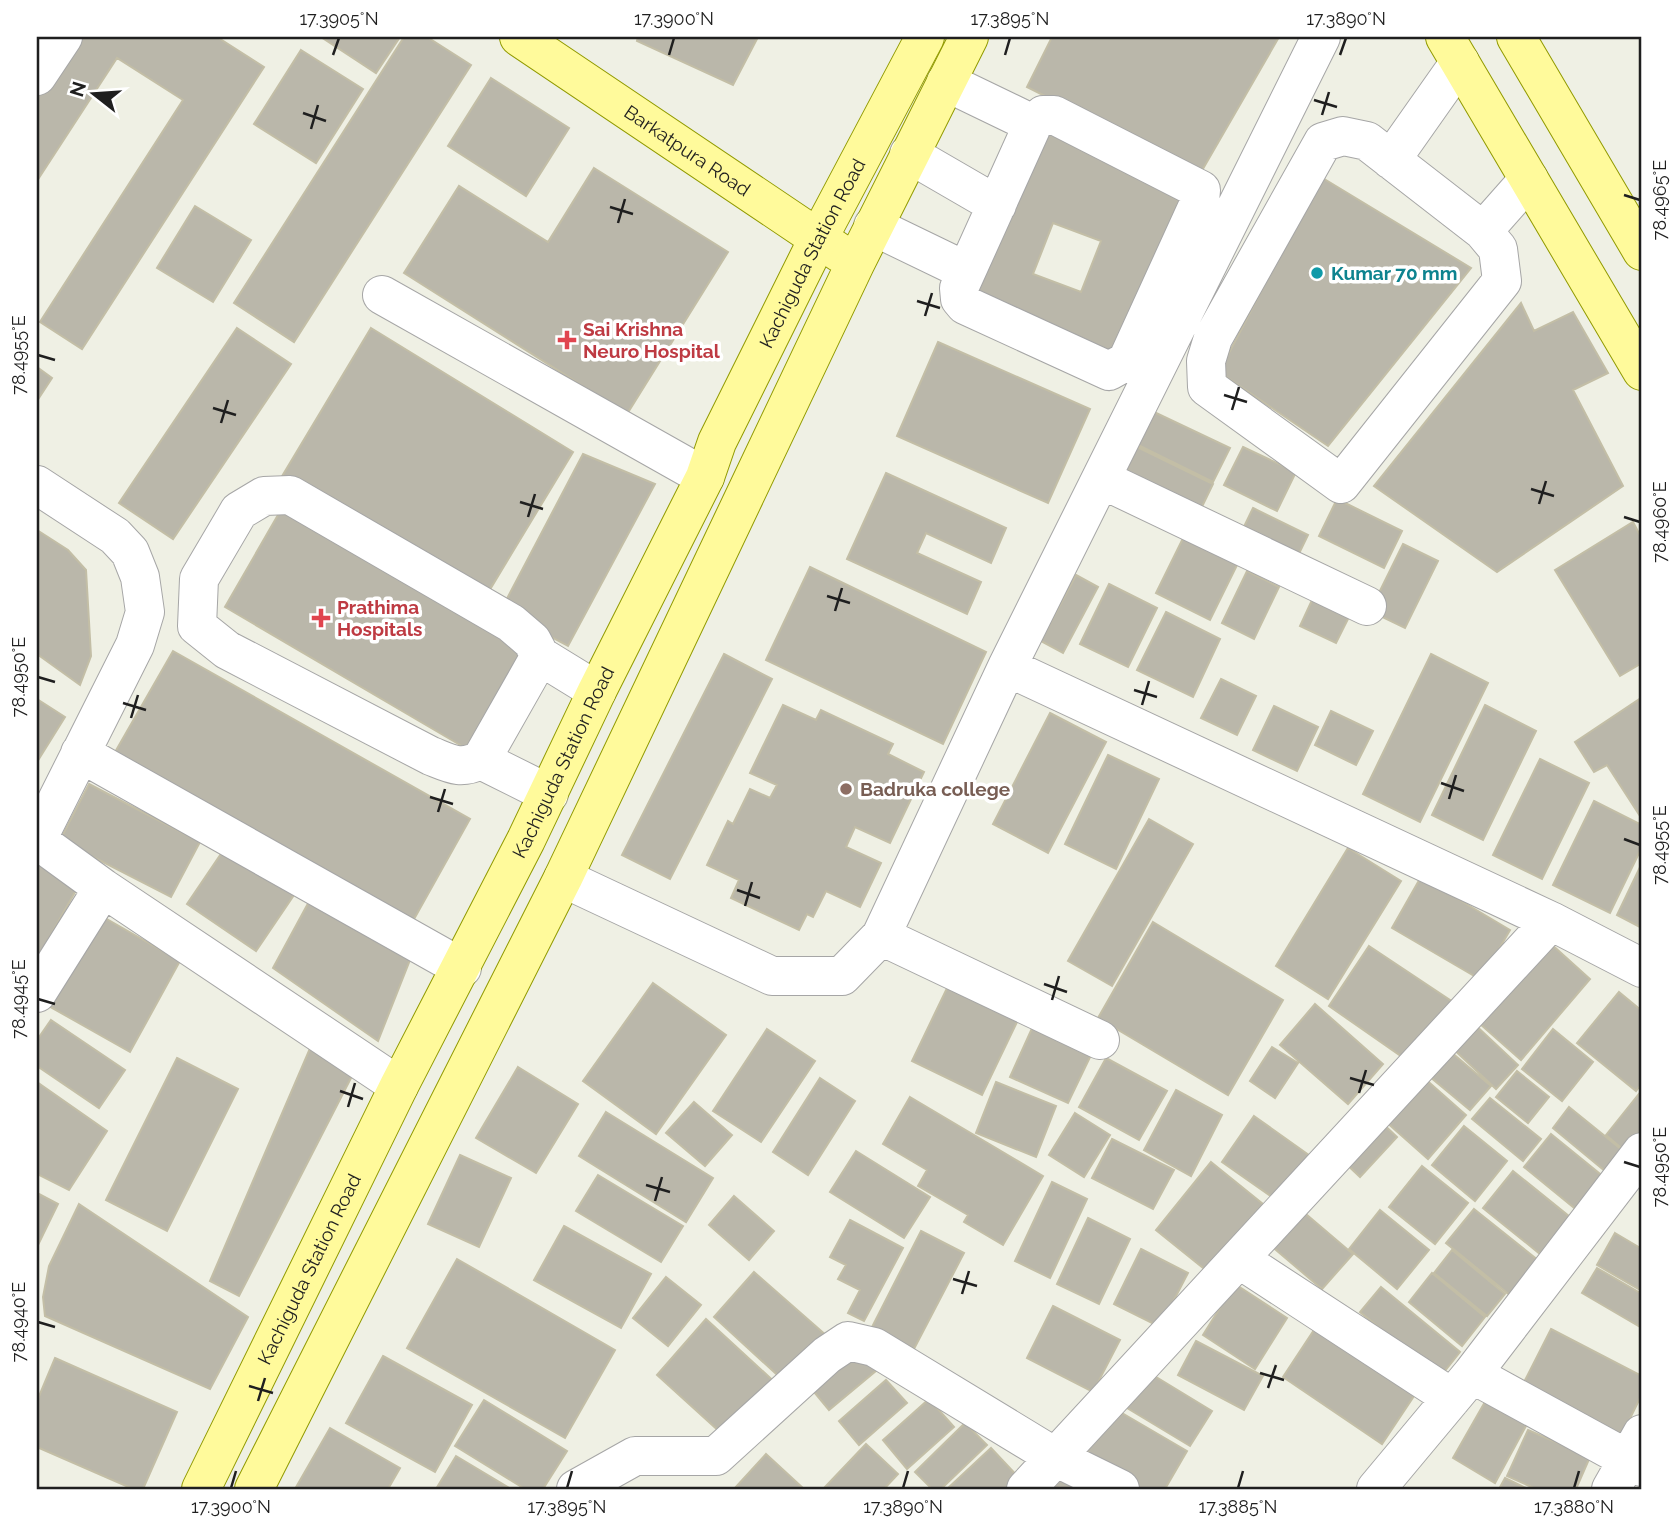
<svg xmlns="http://www.w3.org/2000/svg" width="1679" height="1526" font-family="Raleway,sans-serif">
<rect width="100%" height="100%" fill="#eff0e4"/>
<path fill="#bab7aa" stroke="#c3bea6" stroke-width="2" fill-rule="evenodd" d="M76,37H217L264,67L82,349L40,322L183,100L117,58L37,181V97Z
M321,37H400L376,73Z
M404,37H427L471,65L294,342L234,303Z
M638,37H758L733,85L637,41Z
M1052,37H1279L1200,174L1027,87Z
M301,50L363,89L316,163L254,124Z
M491,78L569,128L526,196L448,146Z
M1050,123L1195,192L1115,360L970,290ZM1053,223L1101,241L1081,292L1033,274Z
M594,168L728,252L627,414L404,273L459,186L548,242Z
M1321,177L1471,268L1328,446L1219,372Z
M195,206L251,240L213,302L157,268Z
M1521,303L1534,331L1573,312L1608,373L1573,390L1623,486L1497,572L1374,486Z
M237,328L291,364L173,539L119,503Z
M371,328L573,452L483,601L281,478Z
M938,342L1090,409L1048,503L897,436Z
M37,367L52,378L37,401Z
M1154,412L1230,448L1213,482L1138,445Z
M1129,443L1213,484L1197,517L1113,476Z
M1243,447L1296,472L1277,511L1224,485Z
M583,454L655,484L568,646L501,610Z
M886,473L1006,528L991,563L926,533L917,553L981,582L967,614L847,559Z
M1337,499L1402,531L1384,568L1319,536Z
M286,501L533,647L472,752L225,607Z
M1253,508L1308,535L1294,564L1239,537Z
M1633,522L1642,539V663L1620,676L1555,570Z
M1188,528L1242,555L1210,620L1156,593Z
M37,530L68,550L86,570L91,656L80,685L37,654Z
M1403,544L1438,561L1405,628L1370,611Z
M810,567L986,652L943,744L766,660Z
M1247,571L1279,587L1254,639L1222,623Z
M1076,575L1098,587L1063,653L1041,641Z
M1109,584L1157,608L1128,667L1080,644Z
M1318,587L1355,605L1336,643L1300,626Z
M1166,612L1220,639L1193,697L1137,670Z
M173,651L470,819L408,930L110,761Z
M724,654L772,679L670,879L622,855Z
M1431,654L1488,683L1420,822L1363,794Z
M1221,679L1256,696L1237,735L1201,718Z
M1641,698L1642,700V819L1607,765L1594,772L1575,742Z
M37,699L65,717L37,762Z
M783,705L816,720L821,710L893,744L888,754L924,772L890,843L855,827L846,847L881,863L860,907L826,891L813,917L807,914L799,930L731,898L739,880L707,865L728,821L733,824L750,789L770,798L777,785L750,773Z
M1485,705L1536,731L1483,840L1432,815Z
M1274,706L1318,727L1297,771L1253,750Z
M1331,711L1373,731L1356,765L1315,745Z
M1050,713L1106,742L1048,853L993,824Z
M1108,755L1159,779L1116,869L1065,844Z
M1540,759L1589,783L1542,879L1493,855Z
M89,784L200,842L171,897L60,840Z
M1594,801L1642,825V847L1610,913L1553,885Z
M1149,819L1193,844L1112,986L1068,961Z
M225,848L294,895L256,951L187,904Z
M1348,848L1401,881L1328,999L1276,966Z
M37,861L79,885L37,959Z
M1642,863V928L1617,915Z
M1421,877L1510,930L1481,980L1392,928Z
M311,898L410,960L378,1041L273,968Z
M98,914L180,961L130,1052L47,1005Z
M1153,922L1283,1000L1228,1095L1098,1018Z
M1550,943L1590,979L1521,1060L1480,1024Z
M1369,946L1453,1002L1411,1063L1329,1006Z
M653,983L726,1035L656,1134L583,1081Z
M948,986L1018,1020L982,1095L912,1061Z
M1619,992L1642,1011V1083L1636,1091L1577,1043Z
M1315,1004L1383,1064L1348,1104L1280,1045Z
M51,1020L125,1070L99,1108L37,1066V1040Z
M1471,1021L1518,1065L1496,1089L1449,1045Z
M1033,1026L1092,1053L1068,1103L1010,1077Z
M767,1029L815,1061L761,1142L713,1111Z
M1553,1029L1593,1062L1562,1101L1522,1069Z
M311,1046L352,1076L239,1296L210,1281Z
M1444,1046L1491,1086L1470,1110L1423,1071Z
M1272,1047L1298,1063L1275,1098L1250,1081Z
M177,1058L238,1089L167,1231L106,1200Z
M1106,1058L1167,1091L1139,1140L1079,1107Z
M518,1067L578,1104L536,1173L476,1138Z
M1517,1071L1549,1097L1528,1123L1496,1097Z
M1423,1077L1466,1115L1428,1159L1385,1121Z
M820,1078L855,1101L808,1175L773,1152Z
M37,1082L107,1131L69,1190L37,1174Z
M996,1082L1056,1106L1036,1157L976,1133Z
M1176,1090L1222,1115L1191,1176L1144,1150Z
M1642,1090V1132L1626,1152L1606,1135Z
M910,1097L1043,1176L1003,1245L964,1222L968,1215L918,1186L927,1170L883,1144Z
M1490,1098L1541,1139L1523,1161L1472,1119Z
M694,1102L732,1135L705,1166L666,1133Z
M1569,1107L1622,1150L1605,1171L1553,1128Z
M606,1112L713,1178L686,1222L579,1156Z
M1075,1113L1110,1135L1084,1177L1049,1155Z
M1254,1116L1313,1158L1282,1204L1222,1162Z
M1379,1120L1397,1137L1360,1177L1342,1160Z
M1464,1126L1507,1161L1475,1201L1432,1165Z
M1551,1134L1605,1178L1578,1211L1524,1167Z
M1112,1139L1174,1170L1153,1209L1092,1178Z
M856,1151L930,1197L904,1238L830,1192Z
M460,1155L511,1178L479,1247L428,1224Z
M1211,1162L1273,1212L1218,1280L1156,1230Z
M1422,1166L1468,1203L1435,1244L1389,1207Z
M1513,1171L1570,1217L1540,1254L1483,1208Z
M598,1175L683,1226L661,1262L576,1211Z
M1052,1182L1087,1199L1050,1278L1015,1261Z
M37,1193L58,1204L37,1247Z
M734,1196L774,1231L749,1260L709,1225Z
M79,1204L248,1317L210,1389L45,1316L43,1297L49,1266Z
M1300,1209L1353,1254L1322,1289L1270,1245Z
M1474,1209L1539,1261L1511,1296L1446,1243Z
M1380,1210L1429,1250L1397,1289L1349,1249Z
M1088,1218L1130,1239L1099,1304L1057,1284Z
M850,1220L903,1248L864,1321L848,1313L860,1290L838,1279L846,1265L830,1257Z
M564,1226L651,1274L621,1328L534,1280Z
M921,1231L964,1253L914,1349L872,1327Z
M1615,1233L1642,1249V1291L1597,1265Z
M1141,1249L1188,1273L1160,1327L1114,1304Z
M1452,1250L1505,1294L1487,1316L1434,1273Z
M457,1259L615,1350L565,1438L407,1348Z
M1597,1268L1642,1294V1328L1582,1293Z
M754,1272L827,1336L785,1382L714,1317Z
M1432,1273L1485,1317L1462,1346L1409,1302Z
M666,1277L701,1305L668,1346L633,1318Z
M1235,1284L1287,1318L1255,1369L1203,1335Z
M1381,1287L1460,1352L1440,1377L1360,1312Z
M1053,1306L1120,1340L1093,1392L1027,1358Z
M706,1319L780,1387L731,1442L657,1375Z
M1318,1324L1418,1390L1382,1444L1283,1377Z
M1551,1329L1642,1376V1394L1620,1439L1521,1388Z
M1196,1341L1263,1376L1244,1410L1178,1375Z
M858,1346L877,1370L829,1410L810,1387Z
M383,1356L472,1405L435,1472L346,1423Z
M55,1358L177,1412L143,1489H133L37,1447V1401Z
M1143,1369L1212,1411L1190,1446L1122,1405Z
M886,1380L907,1403L859,1445L839,1421Z
M929,1399L954,1427L907,1469L883,1440Z
M484,1400L567,1451L543,1489H525L455,1446Z
M1486,1400L1527,1424L1495,1483L1453,1458Z
M1110,1406L1187,1451L1165,1489H1132L1080,1459Z
M965,1423L987,1445L941,1489H932L915,1472Z
M330,1428L400,1468L388,1489H295Z
M1528,1430L1590,1457L1576,1489H1536L1507,1476Z
M866,1444L898,1474L884,1489H827L825,1487Z
M991,1448L1022,1481L1013,1489H947Z
M766,1454L804,1489H734Z
M456,1456L511,1489H436Z
M1053,1469L1085,1489H1041Z
M1505,1478L1528,1489H1499Z"/>
<g fill="none" stroke-linecap="round" stroke-linejoin="round">
<defs>
<path id="minor" d="M37,76L63,37
M946,82L1033,124
M1043,115H1054L1201,190L1200,201L1127,361L1109,371L965,305L960,299L959,288L1033,124Z
M1343,136L1367,141L1483,231L1498,249L1502,281L1341,484L1207,387L1206,361L1213,338L1323,142Z
M909,154L997,205
M1391,160L1460,62
M873,226L966,271
M1483,231L1529,179
M382,295L705,477
M1101,479L1367,606
M37,485L115,536L130,552L140,577L145,612L135,645L37,840
M540,656L481,760C460,770 451,764 431,756L227,650L197,626L199,579L239,511L264,496L290,495L511,623L532,641L540,656L597,691
M1007,667L1551,921L1642,968
M80,753L462,968
M481,760L549,794
M37,840L103,888L399,1086
M563,878L772,976H842L881,936L1007,667L1321,37
M881,936L1100,1040
M37,993L103,888
M1239,1259L1452,1398
M1472,1374L1642,1467
M576,1489L635,1456H716L827,1355L848,1341L874,1347L1055,1457L1120,1489
M1026,1489L1551,921
M1376,1489L1472,1374L1642,1152
M1611,1489L1642,1434"/>
<g id="major">
<path id="s1" d="M519,37L840,253"/>
<path d="M1445,37L1642,371"/>
<path d="M1516,37L1642,251"/>
<path id="s2" d="M201,1489L399,1086L526,840L597,691L705,477L717,442L818,239L925,37"/>
<path d="M254,1489L563,878L855,264L969,37"/>
</g>
</defs>
<use href="#minor" stroke="#a6a6a6" stroke-width="40"/>
<use href="#major" stroke="#919a00" stroke-width="40"/>
<use href="#minor" stroke="#fff" stroke-width="38"/>
<use href="#major" stroke="#fffa9b" stroke-width="38"/>
</g>
<path fill="none" stroke="#1f1f1f" stroke-width="2.5" d="M333,55L339,38M669,55L674,38M1005,55L1010,38M1340,55L1346,38M1314,100L1337,107M303,113L326,121M1322,115L1329,92M311,129L318,105M1624,195L1640,200M610,207L633,214M618,223L625,199M917,301L940,308M925,316L932,293M38,355L55,360M1224,395L1247,402M213,408L236,415M1232,410L1239,387M221,423L228,400M1531,489L1554,496M520,502L543,509M1539,504L1546,481M528,517L535,494M1624,517L1640,522M827,596L850,603M835,611L842,588M38,677L55,682M1134,690L1157,697M123,703L146,710M1142,705L1149,681M131,718L138,695M1441,783L1464,791M430,797L453,804M1449,799L1456,775M438,812L445,789M1624,839L1640,845M737,890L760,898M745,906L752,882M1044,984L1067,992M38,999L55,1004M1052,1000L1059,976M1350,1078L1374,1085M340,1091L363,1099M1359,1093L1366,1070M348,1107L355,1083M1624,1162L1640,1167M646,1185L670,1192M655,1201L662,1177M953,1279L977,1286M962,1294L969,1271M38,1322L55,1327M1260,1373L1284,1380M249,1386L273,1393M1268,1388L1276,1365M258,1401L265,1378M231,1488L236,1471M567,1488L572,1471M903,1488L908,1471M1238,1488L1243,1471M1574,1488L1579,1471"/>
<circle fill="#0f9aa8" stroke="#fff" stroke-width="2.5" cx="1317" cy="273" r="7"/>
<g fill="#e0444e" stroke="#fff" stroke-width="2.5">
<path d="M563.5 329.5h7v7h7v7h-7v7h-7v-7h-7v-7h7z"/>
<path d="M317.5 607.5h7v7h7v7h-7v7h-7v-7h-7v-7h7z"/>
</g>
<circle fill="#8d6e63" stroke="#fff" stroke-width="2.5" cx="846" cy="789" r="7"/>
<g text-anchor="middle" stroke-width="7" stroke-linejoin="round" paint-order="stroke">
<g font-size="19" fill="#1f1f1f" stroke="#fff">
<text dy="7" stroke="none"><textPath href="#s1" startOffset="203">Barkatpura Road</textPath></text>
<text dy="7" stroke="none"><textPath href="#s2" startOffset="1379">Kachiguda Station Road</textPath></text>
<text dy="7" stroke="none"><textPath href="#s2" startOffset="812">Kachiguda Station Road</textPath></text>
<text dy="7" stroke="none"><textPath href="#s2" startOffset="245">Kachiguda Station Road</textPath></text>
</g>
<g font-size="19" font-weight="bold" fill="#0d838f" stroke="#fff" text-anchor="start">
<text x="1331" y="280">Kumar 70 mm</text>
</g>
<g font-size="19" font-weight="bold" fill="#be3a42" stroke="#fff" text-anchor="start">
<text x="583" y="336">Sai Krishna<tspan x="583" dy="22">Neuro Hospital</tspan></text>
<text x="337" y="614">Prathima<tspan x="337" dy="22">Hospitals</tspan></text>
</g>
<g font-size="19" font-weight="bold" fill="#785e54" stroke="#fff" text-anchor="start">
<text x="860" y="796">Badruka college</text>
</g>
</g>
<rect width="1679" height="1526" fill="none" stroke="#ffffff" stroke-width="77"/>
<g transform="translate(94 94) rotate(287)" stroke="#ffffff" stroke-width="5" paint-order="stroke">
<path d="M0-5L12 26L0 18L-12 26Z" fill="#1f1f1f"/>
<text y="-10" font-size="19" font-weight="bold" text-anchor="middle" fill="#1f1f1f">N</text>
</g>
<rect x="38" y="38" width="1602" height="1450" fill="none" stroke="#1f1f1f" stroke-width="2.5"/>
<g font-size="18" text-anchor="middle" fill="#1f1f1f">
<text x="339" y="25">17.3905°N</text>
<text x="674" y="25">17.3900°N</text>
<text x="1010" y="25">17.3895°N</text>
<text x="1346" y="25">17.3890°N</text>
<text transform="translate(1660 200) rotate(-90)" y="6">78.4965°E</text>
<text transform="translate(19 355) rotate(-90)" y="6">78.4955°E</text>
<text transform="translate(1660 522) rotate(-90)" y="6">78.4960°E</text>
<text transform="translate(19 677) rotate(-90)" y="6">78.4950°E</text>
<text transform="translate(1660 845) rotate(-90)" y="6">78.4955°E</text>
<text transform="translate(19 999) rotate(-90)" y="6">78.4945°E</text>
<text transform="translate(1660 1167) rotate(-90)" y="6">78.4950°E</text>
<text transform="translate(19 1322) rotate(-90)" y="6">78.4940°E</text>
<text x="231" y="1513">17.3900°N</text>
<text x="567" y="1513">17.3895°N</text>
<text x="903" y="1513">17.3890°N</text>
<text x="1238" y="1513">17.3885°N</text>
<text x="1574" y="1513">17.3880°N</text>
</g>
</svg>
